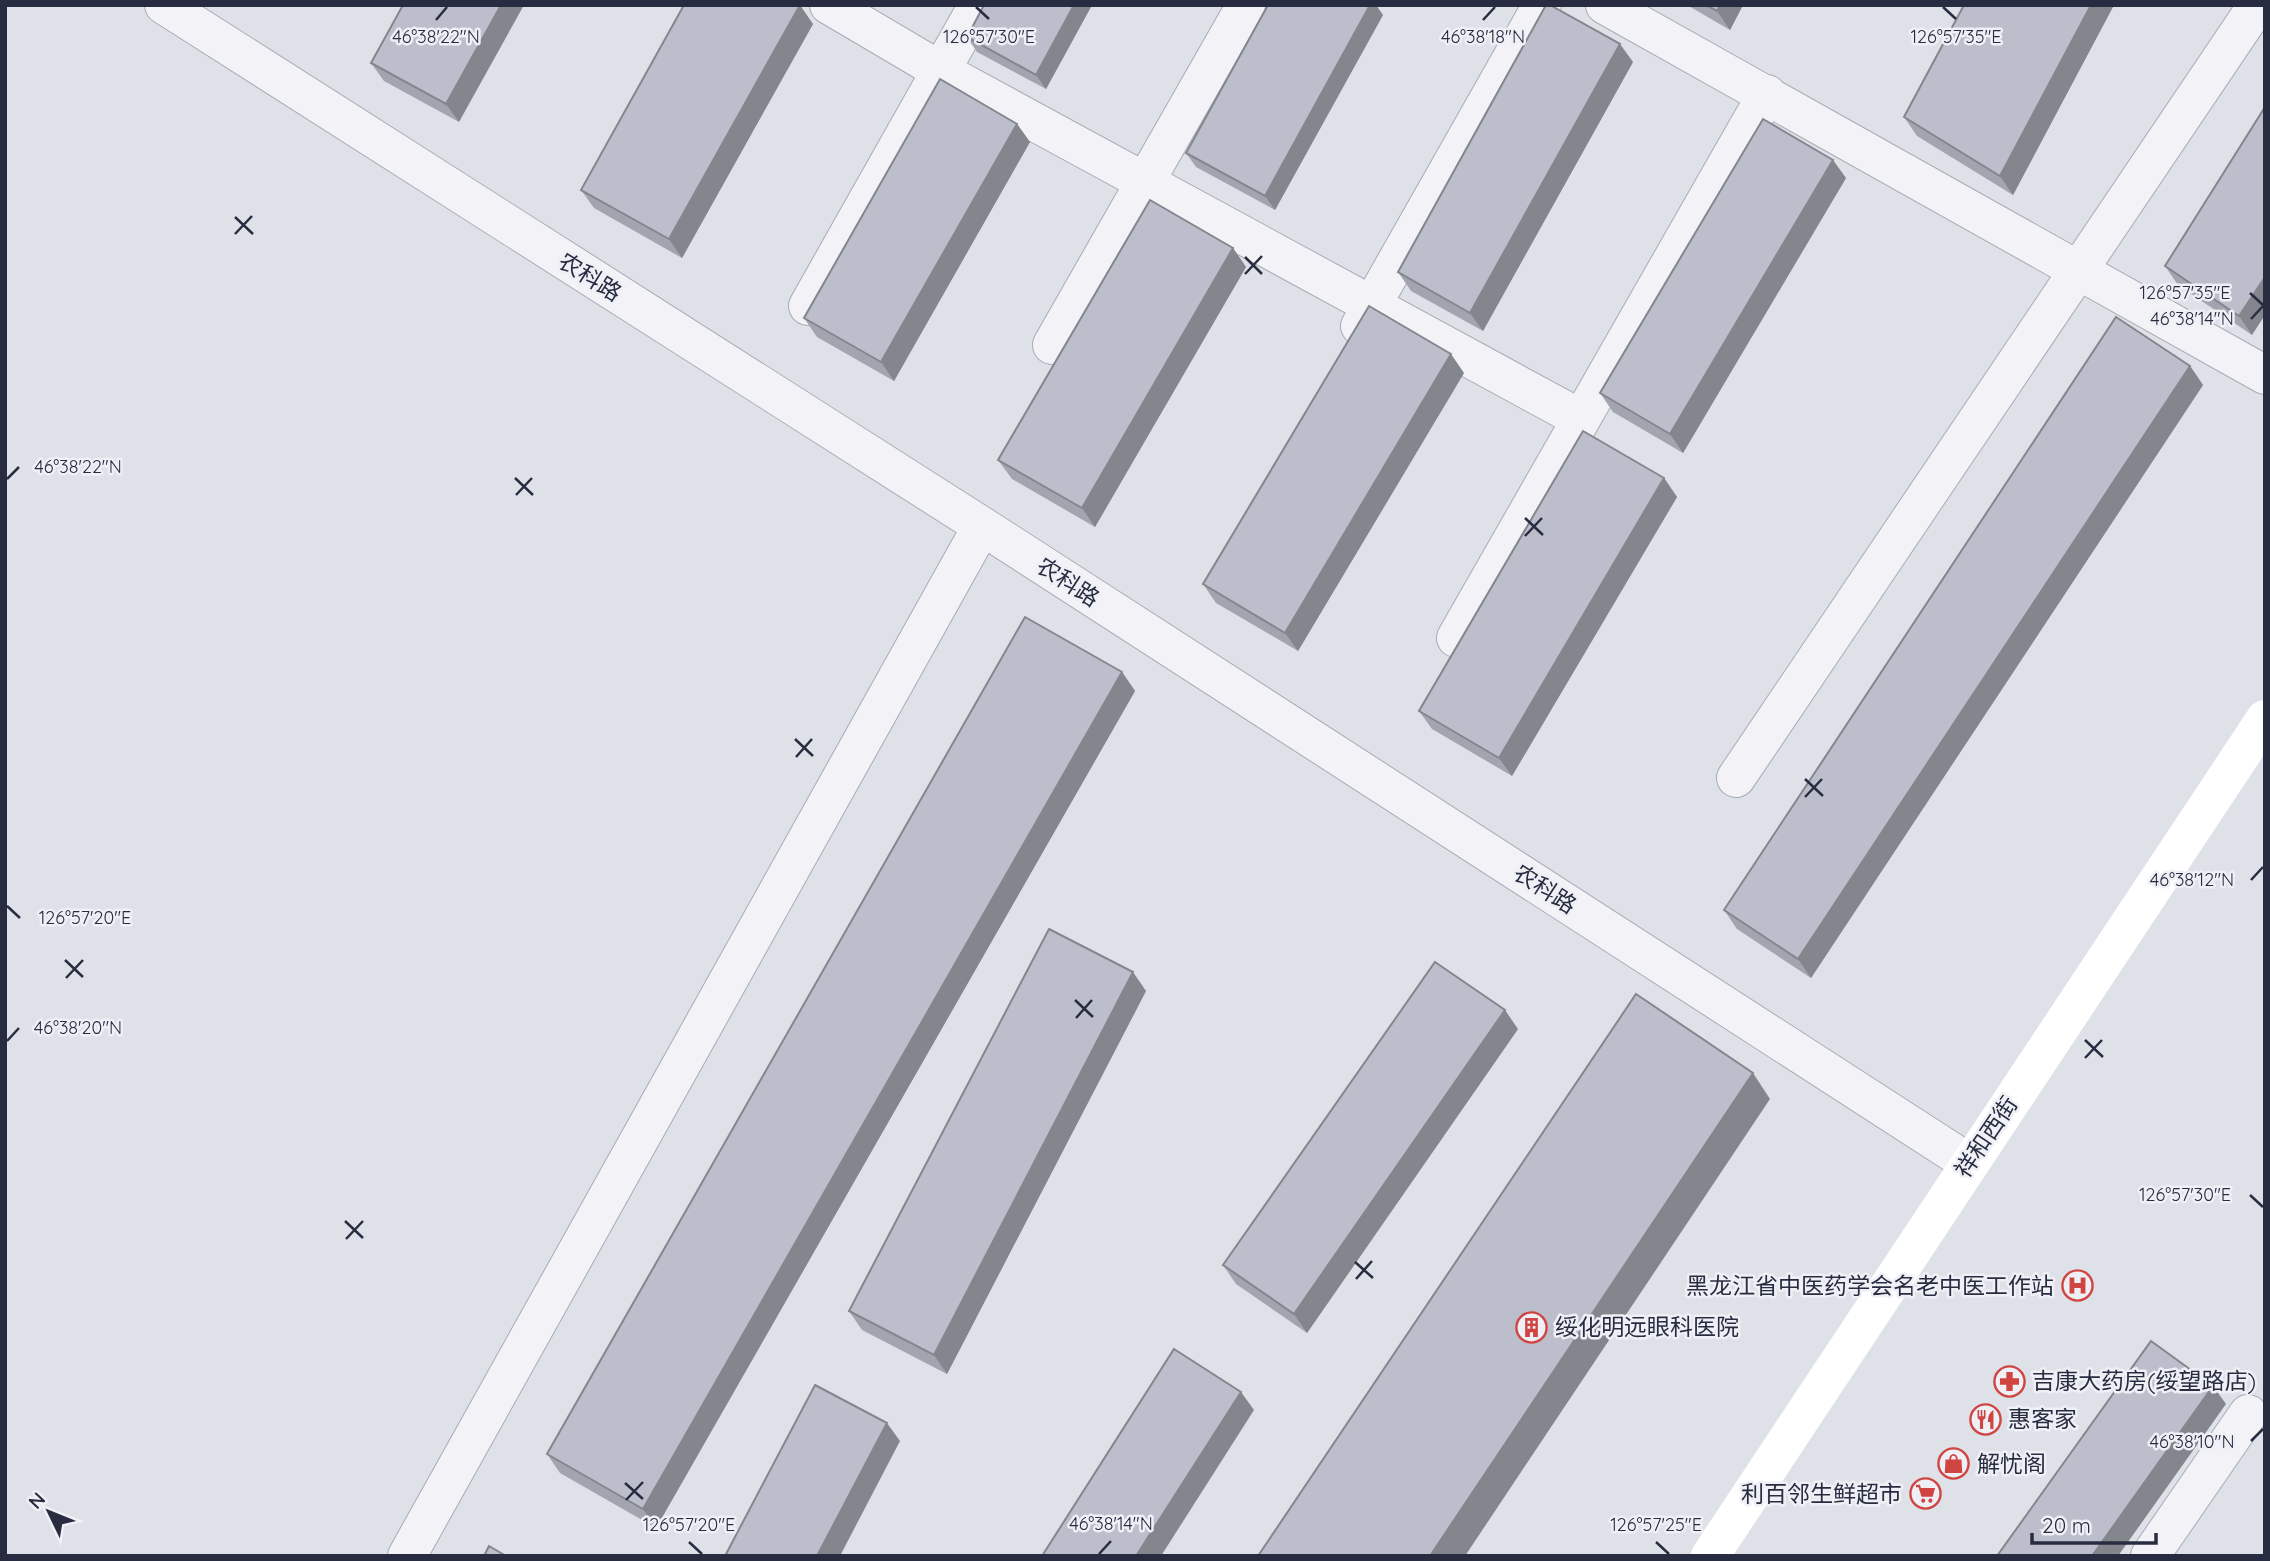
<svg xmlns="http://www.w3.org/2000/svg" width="2270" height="1561" font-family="Quicksand,'Noto Sans SC',sans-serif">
<rect width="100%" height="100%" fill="#dfe1e8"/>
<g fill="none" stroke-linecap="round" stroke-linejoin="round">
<defs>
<path id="minor" d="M829,5L941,71L1581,419
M1605,5L2265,375
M808,306L978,5
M1360,326L1542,5
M1052,345L1246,5
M1456,638L1767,94
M1736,778L2254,10
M2150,1556L2248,1414"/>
<path id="tertiary" d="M164,5L982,526L1969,1163
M407,1556L982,526"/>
</defs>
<use href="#minor" stroke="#a8abb6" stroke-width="40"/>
<use href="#tertiary" stroke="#a8abb6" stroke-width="40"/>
<use href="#minor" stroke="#f2f2f7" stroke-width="38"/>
<use href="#tertiary" stroke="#f2f2f7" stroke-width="38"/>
<path stroke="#fff" stroke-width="38" d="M1710,1556L2265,719"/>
</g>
<path fill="#a2a4af" d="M403,5L459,122L384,81L371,63Z
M1092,5L1046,89L977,52L967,37Z
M1687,5H1743L1730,30Z
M1964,5H2114L2013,195L1917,136L1904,117Z
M1383,15L1275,210L1196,167L1186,153Z
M813,24L682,258L594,208L581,190Z
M1633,62L1483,331L1411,291L1398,272Z
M2265,107L2252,335L2178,285L2165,266Z
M1017,124L1030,142L894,381L817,337L804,318Z
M1846,178L1683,453L1613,412L1600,393Z
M1233,248L1246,267L1095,527L1012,479L998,460Z
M2190,366L2203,385L1811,978L1737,929L1724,910Z
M1464,373L1298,651L1216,603L1203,584Z
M1664,478L1677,497L1512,776L1432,729L1419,711Z
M1122,672L1135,691L656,1528L560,1473L547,1454Z
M1146,991L947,1374L862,1330L849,1311Z
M1518,1029L1307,1333L1236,1284L1223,1265Z"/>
<path fill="#84868e" d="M501,5H524L459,122L446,104Z
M800,5L813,24L682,258L669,239Z
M1074,5H1092L1046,89L1036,75Z
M1370,5H1376L1383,15L1275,210L1265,196Z
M1720,5H1743L1730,30L1717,11Z
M2091,5H2114L2013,195L2000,176Z
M1620,44L1633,62L1483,331L1470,313Z
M1017,124L1030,142L894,381L881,362Z
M1833,160L1846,178L1683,453L1670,434Z
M1233,248L1246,267L1095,527L1082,508Z
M2265,277V315L2252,335L2239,316Z
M1451,354L1464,373L1298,651L1285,633Z
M2190,366L2203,385L1811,978L1798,959Z
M1664,478L1677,497L1512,776L1499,758Z
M1122,672L1135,691L656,1528L643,1509Z
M1133,972L1146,991L947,1374L934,1355Z
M1505,1010L1518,1029L1307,1333L1294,1314Z
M1753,1073L1770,1099L1465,1556H1430Z
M2213,1386L2226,1404L2118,1556H2092Z
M1241,1392L1254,1410L1161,1556H1136Z
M887,1423L900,1441L840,1556H817Z"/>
<path fill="#bcbfcb" stroke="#84868e" stroke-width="2" d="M403,5H501L446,104L371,63Z
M684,5H800L669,239L581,190Z
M984,5H1074L1036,75L967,37Z
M1268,5H1370L1265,196L1186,153Z
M1546,5H1550L1620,44L1470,313L1398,272Z
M1706,5H1720L1717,11Z
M1964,5H2091L2000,176L1904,117Z
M940,79L1017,124L881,362L804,318Z
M2265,107V277L2239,316L2165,266Z
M1763,119L1833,160L1670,434L1600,393Z
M1150,200L1233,248L1082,508L998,460Z
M1369,306L1451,354L1285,633L1203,584Z
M2116,317L2190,366L1798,959L1724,910Z
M1583,431L1664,478L1499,758L1419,711Z
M1025,617L1122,672L643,1509L547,1454Z
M1049,929L1133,972L934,1355L849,1311Z
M1435,962L1505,1010L1294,1314L1223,1265Z
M1636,994L1753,1073L1430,1556H1258Z
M2151,1341L2213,1386L2092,1556H1997Z
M1174,1349L1241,1392L1136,1556H1042Z
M815,1385L887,1423L817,1556H725Z
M489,1546L506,1556H484Z"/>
<path fill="none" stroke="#282c40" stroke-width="2.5" d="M976,7L989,19M1943,7L1956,19M436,20L447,7M1483,20L1495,7M235,217L253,234M235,234L252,216M1245,257L1262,274M1245,274L1262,256M2250,293L2263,305M2251,319L2263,306M515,478L533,495M7,479L19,467M516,495L532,478M1525,518L1543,535M1525,536L1542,518M795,739L813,756M796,757L812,739M1805,779L1823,796M1805,797L1822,779M2251,880L2263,867M7,906L20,918M65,960L83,977M66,978L83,960M1075,1000L1093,1017M1076,1018L1092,1000M2085,1040L2103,1057M7,1041L19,1028M2085,1058L2102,1040M2250,1195L2263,1207M345,1221L363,1238M346,1239L363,1221M1355,1262L1373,1278M1356,1279L1372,1261M2251,1441L2263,1429M625,1483L643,1499M626,1500L643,1482M689,1542L702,1554M1656,1542L1669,1554M1099,1554L1111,1541"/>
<defs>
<symbol id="hospital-ring" viewBox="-11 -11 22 22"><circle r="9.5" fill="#eef0f6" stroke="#d04542" stroke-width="1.5"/><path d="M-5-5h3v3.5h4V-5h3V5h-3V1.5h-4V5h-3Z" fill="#d04542"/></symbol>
<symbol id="building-ring" viewBox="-11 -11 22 22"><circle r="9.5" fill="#eef0f6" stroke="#d04542" stroke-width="1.5"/><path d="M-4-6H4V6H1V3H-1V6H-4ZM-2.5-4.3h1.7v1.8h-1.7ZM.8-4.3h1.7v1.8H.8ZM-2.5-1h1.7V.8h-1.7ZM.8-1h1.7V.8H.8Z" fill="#d04542"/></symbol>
<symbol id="pharmacy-ring" viewBox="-11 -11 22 22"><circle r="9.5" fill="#eef0f6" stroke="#d04542" stroke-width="1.5"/><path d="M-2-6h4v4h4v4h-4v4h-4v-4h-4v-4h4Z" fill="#d04542"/></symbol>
<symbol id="restaurant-ring" viewBox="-11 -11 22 22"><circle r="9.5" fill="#eef0f6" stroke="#d04542" stroke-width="1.5"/><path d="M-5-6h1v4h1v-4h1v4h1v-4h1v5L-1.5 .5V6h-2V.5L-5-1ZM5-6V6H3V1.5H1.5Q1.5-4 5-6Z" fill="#d04542"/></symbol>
<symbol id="shop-ring" viewBox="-11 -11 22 22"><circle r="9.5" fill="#eef0f6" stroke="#d04542" stroke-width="1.5"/><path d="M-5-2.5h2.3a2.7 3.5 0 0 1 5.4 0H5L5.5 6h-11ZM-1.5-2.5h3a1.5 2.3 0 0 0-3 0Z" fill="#d04542"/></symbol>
<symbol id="supermarket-ring" viewBox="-11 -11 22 22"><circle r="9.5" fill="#eef0f6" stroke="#d04542" stroke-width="1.5"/><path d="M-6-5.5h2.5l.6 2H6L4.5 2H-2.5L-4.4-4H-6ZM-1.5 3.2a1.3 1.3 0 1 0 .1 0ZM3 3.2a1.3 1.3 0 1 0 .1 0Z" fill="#d04542"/></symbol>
</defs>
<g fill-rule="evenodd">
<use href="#hospital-ring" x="2060" y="1268" width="35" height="35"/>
<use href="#building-ring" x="1514" y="1310" width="35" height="35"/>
<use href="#pharmacy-ring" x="1992" y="1364" width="35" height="35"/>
<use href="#restaurant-ring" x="1968" y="1402" width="35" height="35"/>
<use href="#shop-ring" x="1936" y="1446" width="35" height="35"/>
<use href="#supermarket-ring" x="1908" y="1476" width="35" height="35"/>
</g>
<g text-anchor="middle" stroke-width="5" stroke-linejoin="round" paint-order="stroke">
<g font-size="23" fill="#282c40" stroke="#eef0f6">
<text transform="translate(590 277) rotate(32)" y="8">农科路</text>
<text transform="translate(1068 582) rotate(33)" y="8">农科路</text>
<text transform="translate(1545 889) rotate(33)" y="8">农科路</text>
<text transform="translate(1986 1137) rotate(-56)" y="8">祥和西街</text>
</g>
<g font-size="23" fill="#282c40" stroke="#eef0f6" text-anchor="start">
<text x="2054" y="1294" text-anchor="end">黑龙江省中医药学会名老中医工作站</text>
<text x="1555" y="1335">绥化明远眼科医院</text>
<text x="2032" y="1389">吉康大药房(绥望路店)</text>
<text x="2008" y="1427">惠客家</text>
<text x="1977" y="1472">解忧阁</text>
<text x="1902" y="1502" text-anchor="end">利百邻生鲜超市</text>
</g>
</g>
<g font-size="18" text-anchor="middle" fill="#282c40" stroke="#eef0f6" stroke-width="5" stroke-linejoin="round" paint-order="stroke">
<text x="989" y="43">126°57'30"E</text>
<text x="1956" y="43">126°57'35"E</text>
<text x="436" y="43">46°38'22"N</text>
<text x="1483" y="43">46°38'18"N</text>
<text x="2185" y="299">126°57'35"E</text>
<text x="2192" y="325">46°38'14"N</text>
<text x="78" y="473">46°38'22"N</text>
<text x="2192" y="886">46°38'12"N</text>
<text x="85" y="924">126°57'20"E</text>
<text x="78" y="1034">46°38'20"N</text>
<text x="2185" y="1201">126°57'30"E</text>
<text x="2192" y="1448">46°38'10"N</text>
<text x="1111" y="1530">46°38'14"N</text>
<text x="689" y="1531">126°57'20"E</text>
<text x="1656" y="1531">126°57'25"E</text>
</g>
<rect width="2270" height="1561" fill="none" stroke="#282c40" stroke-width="14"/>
<g transform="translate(49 1512) rotate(313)" stroke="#eef0f6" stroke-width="5" paint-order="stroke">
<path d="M0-5L12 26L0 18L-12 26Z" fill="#282c40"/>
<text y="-10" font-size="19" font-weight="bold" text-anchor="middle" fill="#282c40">N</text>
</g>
<path d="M2032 1533v10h124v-10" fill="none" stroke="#282c40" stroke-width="3.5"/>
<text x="2042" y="1533" font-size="21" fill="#282c40" stroke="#eef0f6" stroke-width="5" paint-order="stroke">20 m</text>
</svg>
